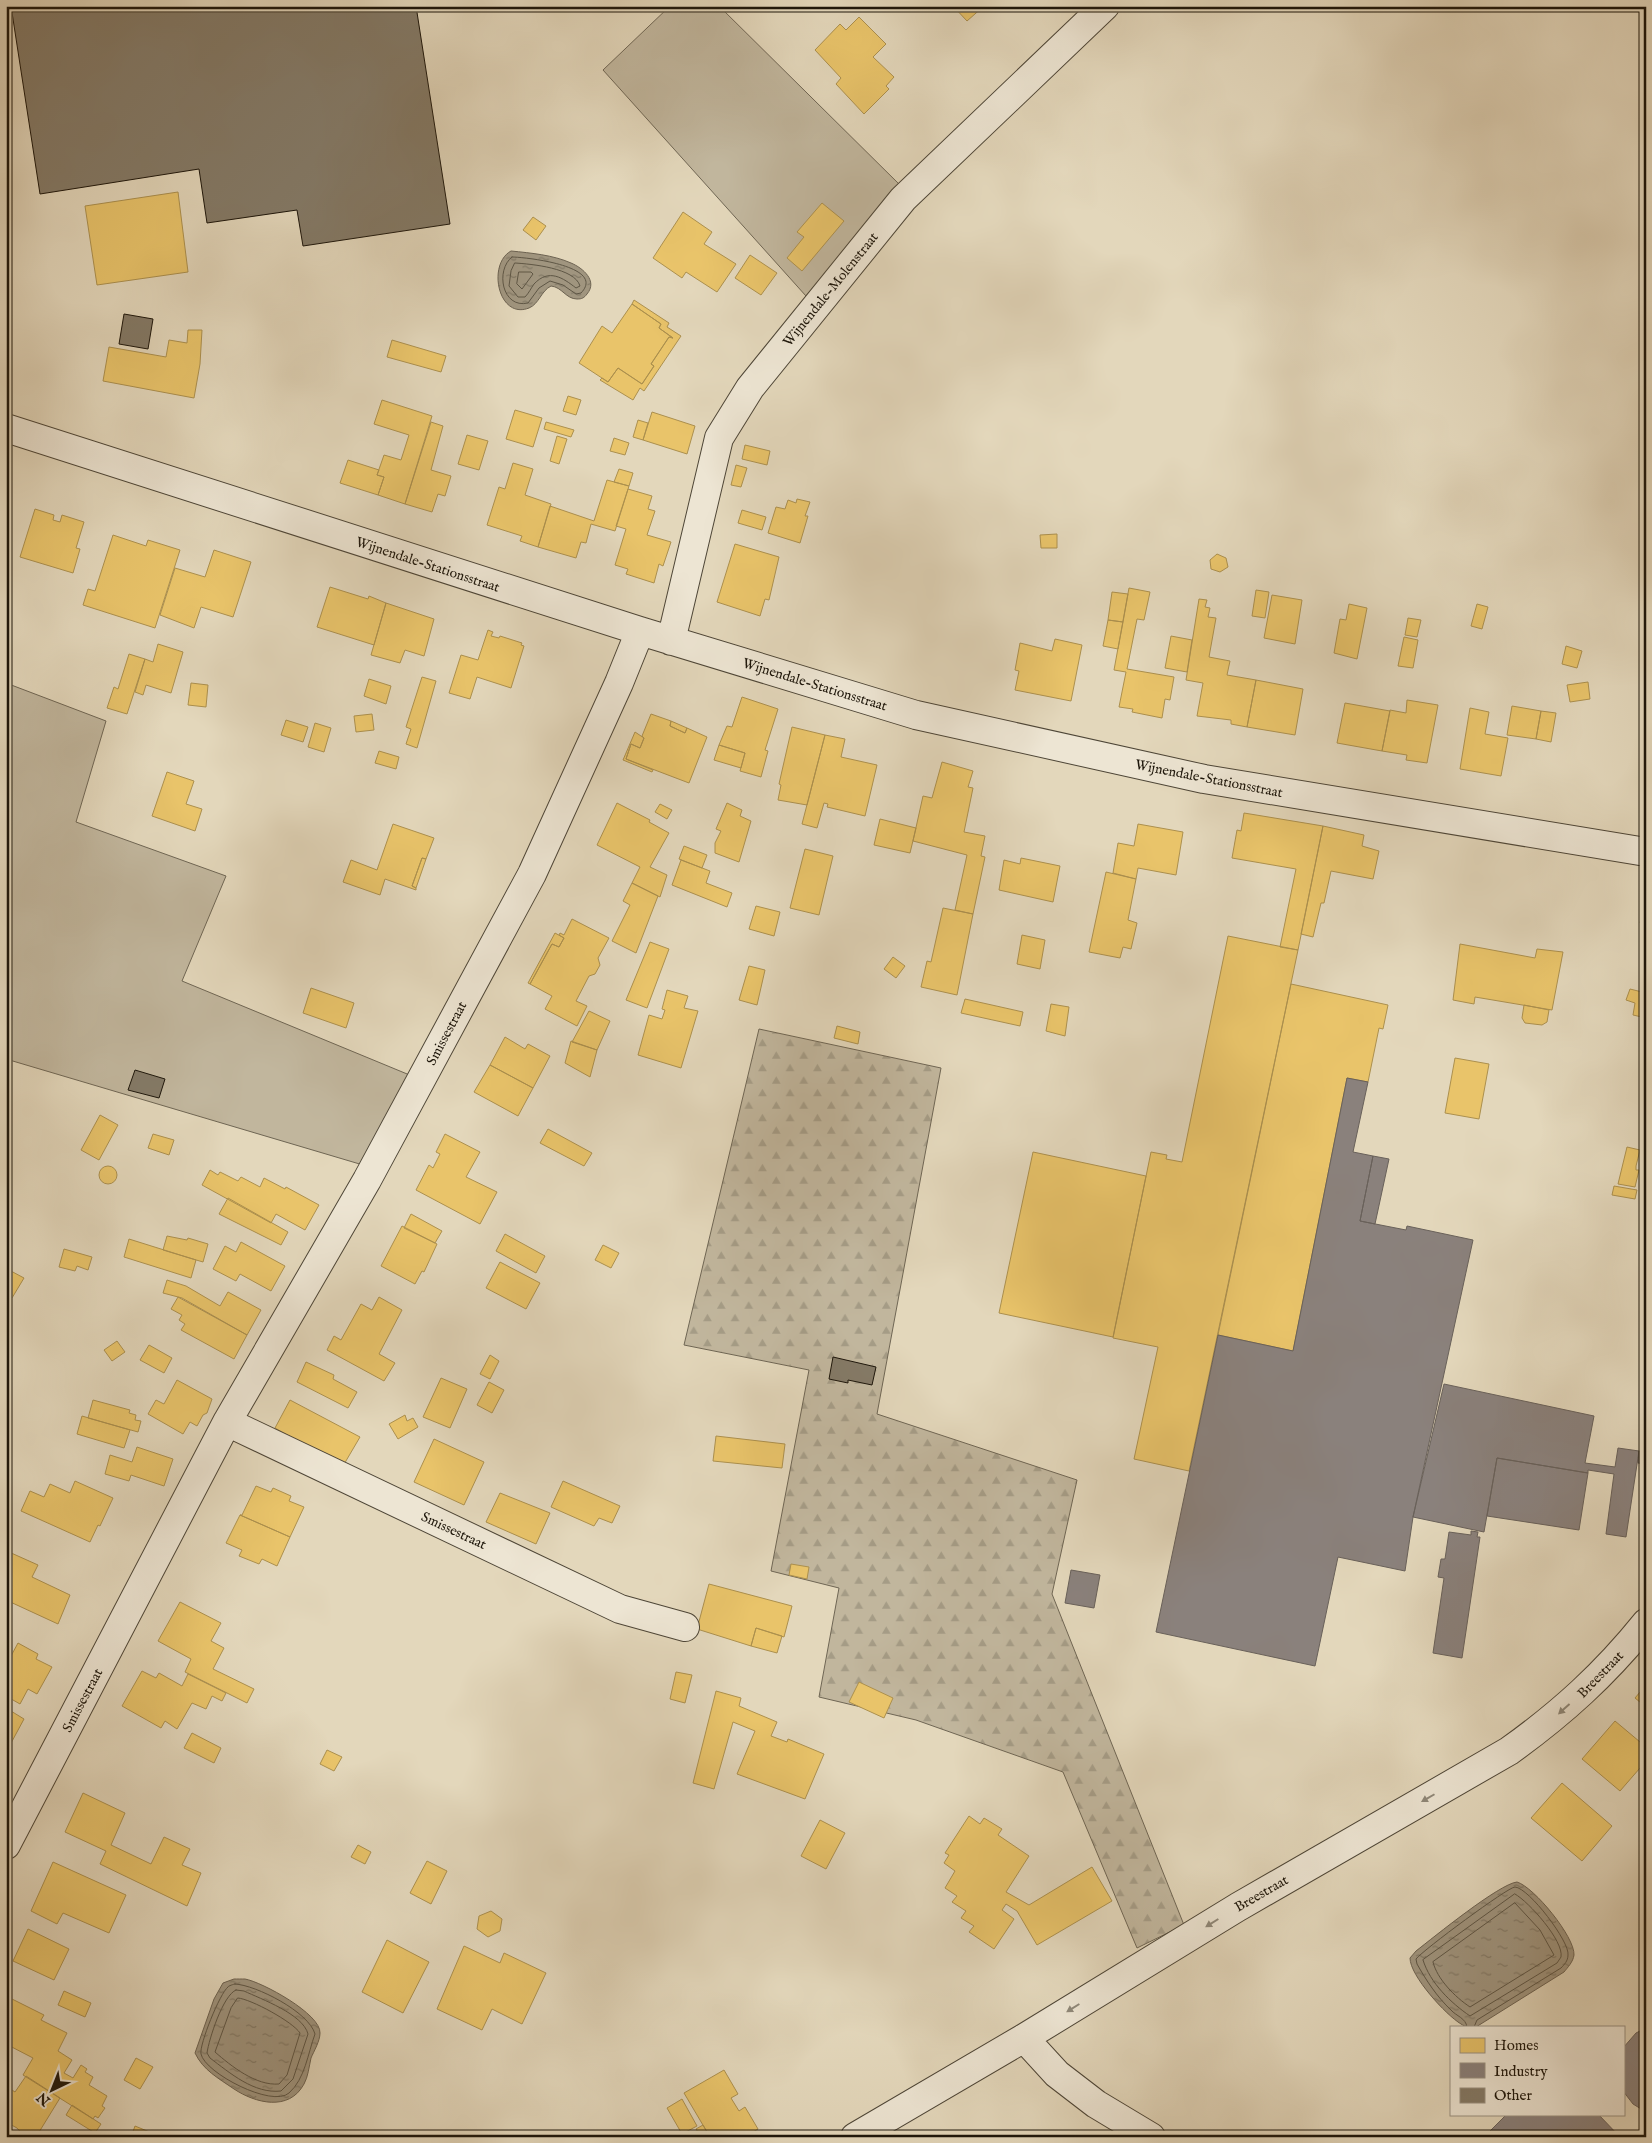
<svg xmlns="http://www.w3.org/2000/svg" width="1652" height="2143" font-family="'IM FELL English',serif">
<defs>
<pattern id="forest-firs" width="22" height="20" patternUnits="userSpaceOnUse" patternTransform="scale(1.25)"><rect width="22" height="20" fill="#c1b69d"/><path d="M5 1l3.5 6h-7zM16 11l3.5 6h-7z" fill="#a59c86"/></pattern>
<pattern id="water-ripples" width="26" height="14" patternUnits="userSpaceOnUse" patternTransform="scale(1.25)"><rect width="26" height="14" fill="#a0957f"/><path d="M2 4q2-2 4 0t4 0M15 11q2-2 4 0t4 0" fill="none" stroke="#827966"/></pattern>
</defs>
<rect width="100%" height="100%" fill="#e3d7bb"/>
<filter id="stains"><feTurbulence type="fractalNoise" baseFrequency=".004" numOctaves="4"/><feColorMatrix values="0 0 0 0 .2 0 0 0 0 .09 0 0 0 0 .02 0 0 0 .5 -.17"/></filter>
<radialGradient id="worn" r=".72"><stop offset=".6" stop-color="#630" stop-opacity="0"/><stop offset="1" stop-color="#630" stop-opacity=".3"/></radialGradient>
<path fill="#c1b69d" stroke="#6f6654" d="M670,6H719L901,186L806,296L603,70Z
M6,683L106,721L76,822L226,876L182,981L412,1076L363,1165L6,1059Z"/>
<path fill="url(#forest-firs)" stroke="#6f6654" d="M759,1029L941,1068L877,1414L1077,1480L1052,1594L1184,1925L1137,1948L1063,1772L916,1720L819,1697L839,1588L771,1571L809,1370L684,1345Z"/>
<path fill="url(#water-ripples)" stroke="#6c6251" d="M511,251C531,253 553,255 571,263C583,268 598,281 587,294C584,298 582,299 577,299C566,299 562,287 551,286C541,291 539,304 529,308C498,320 487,264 511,251Z
M1517,1882C1534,1887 1575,1937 1574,1955C1573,1962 1568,1967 1564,1972L1476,2027C1471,2027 1465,2027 1461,2024C1446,2015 1410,1976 1410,1958L1416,1951C1434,1937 1499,1884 1517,1882Z
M234,1979C237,1979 242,1979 245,1979C262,1982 321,2014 320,2033C320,2041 314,2051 311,2058C309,2067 308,2077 304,2084C289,2112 255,2103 234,2089C218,2078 203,2070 195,2053L214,1999L223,1983Z"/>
<path fill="#e9c46a" stroke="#ac904e" d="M953,6H984L967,21Z
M859,17L886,44L873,57L894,77L886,86L889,89L864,114L836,84L841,78L815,50L840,24L846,30Z
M178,192L188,272L97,285L85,206Z
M822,203L844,221L802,271L787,258L804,237L797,232Z
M683,212L712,232L704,244L736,264L717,292L686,272L682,278L653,258Z
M533,217L546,226L536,240L523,230Z
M750,255L777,273L761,295L735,278Z
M634,300L669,323L667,327L681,336L644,391L640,388L633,400L600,380L602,378L608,382L618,368L642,384L654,366L651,364L669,337L673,338L659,328L661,324L632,304Z
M632,304L661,324L659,328L673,338L669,337L651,364L654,366L642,384L618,368L608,382L579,363L602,326L612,333Z
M188,330H202L200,364L194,398L103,381L109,347L166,357L169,340L187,343Z
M392,340L446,356L441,372L387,357Z
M568,396L581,400L576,415L563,411Z
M382,400L432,416L405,504L378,495L384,477L377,475L384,455L401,460L409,435L374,424Z
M515,410L542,418L533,447L506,439Z
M652,412L695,426L687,454L643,440Z
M638,420L648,423L643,440L633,437Z
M431,422L443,426L431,470L451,476L445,496L438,494L432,512L405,504Z
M546,422L574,430L571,437L544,429Z
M467,435L488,441L479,470L458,464Z
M557,436L567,439L559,464L550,461Z
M614,438L629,443L625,455L610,451Z
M745,445L770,451L767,465L742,459Z
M348,460L379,470L377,475L384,477L378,495L340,483Z
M513,463L533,469L525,495L551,504L538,547L520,541L522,536L487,525L499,487L505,489Z
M736,465L747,468L741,487L731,485Z
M619,469L633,473L629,486L614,482Z
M607,480L629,486L615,531L591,524L586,543L581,542L576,558L538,547L550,506L594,521Z
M628,489L652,496L648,509L655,511L647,535L671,542L663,566L659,564L654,583L626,574L628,569L615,565L626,529L616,526Z
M797,499L810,502L805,516H808L800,543L768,533L776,507L785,509L788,500L796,503Z
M35,509L54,515L53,520L60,522L62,515L84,522L76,548L80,549L73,573L20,557Z
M742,510L766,517L762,530L738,523Z
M1057,534V548H1041L1040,535Z
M113,535L146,546L148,540L180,550L155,628L83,605L88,589L95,591Z
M735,544L779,557L769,600L765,599L760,616L717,602Z
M214,550L251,562L233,617L201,607L194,628L160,615L175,568L205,577Z
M1217,554L1226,558L1228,567L1220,572L1211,569L1210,560Z
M330,587L368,599L369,596L386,603L374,645L317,627Z
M1129,588L1150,592L1144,620L1137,619L1127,669L1174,677L1170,700L1165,699L1162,718L1132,712L1133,709L1119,707L1126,672L1114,670Z
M1256,590L1269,592L1265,618L1252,616Z
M1112,592L1128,594L1123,622L1108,620Z
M1272,595L1302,600L1295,644L1264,638Z
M1199,599L1207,600L1205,607L1210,608L1208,617L1216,618L1209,657L1230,661L1227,675L1256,680L1247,727L1231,724V720L1197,716L1203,683L1186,680Z
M386,603L434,619L424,656L405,650L400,663L371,655Z
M1349,604L1367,608L1357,659L1334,653L1340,619L1346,620Z
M1477,604L1488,607L1482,629L1471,626Z
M1408,618L1421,620L1417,637L1405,635Z
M1108,620L1123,622L1118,649L1103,646Z
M488,630L493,632L491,636L499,638L500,636L522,643L521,645L524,646L511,688L477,677L470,699L449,693L461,655L478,660Z
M1171,636L1192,640L1187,672L1165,668Z
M1404,637L1418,640L1413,668L1398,666Z
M1055,639L1082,645L1071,701L1015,690L1019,671L1015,670L1020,643L1052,651Z
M158,644L183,652L171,693L146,685L143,695L135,692L145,659L153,662Z
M1566,646L1582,651L1577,668L1562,664Z
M129,654L145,659L127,714L107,708L114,687L118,689Z
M422,677L436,681L417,748L406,744L411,729L406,727Z
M369,679L391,686L386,704L364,696Z
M1256,680L1303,689L1295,735L1247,727Z
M1588,682L1590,699L1570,702L1567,685Z
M191,683L208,685L206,707L188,705Z
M742,697L778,709L765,750L768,751L761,777L740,771L745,753L719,745L727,726L732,727Z
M1407,700L1438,705L1427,763L1406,760L1407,755L1382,751L1390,710L1406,713Z
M1345,703L1390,711L1382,751L1337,743Z
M1512,706L1541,711L1536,739L1507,735Z
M1470,708L1489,712L1485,734L1508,738L1501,776L1460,769Z
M1541,711L1556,713L1551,742L1536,739Z
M372,714L374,730L356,732L354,716Z
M651,714L671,721L670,726L685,733L687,728L707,737L689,783L626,759L631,744L640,748L644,738L642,736Z
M286,720L308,727L303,742L281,735Z
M671,721L687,728L685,733L670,726Z
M315,723L331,728L324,752L308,747Z
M792,727L825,735L807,805L778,800L781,785L779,784Z
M635,732L644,738L640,748L631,744L626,759L653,770L652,772L623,760Z
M825,735L845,739L841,757L877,765L865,816L827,807L828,804L824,803L817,828L802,824Z
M719,745L745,753L741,768L714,760Z
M379,751L399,757L396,769L375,763Z
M942,762L973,771L968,787L973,788L964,832L985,836L981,856L985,857L973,914L955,910L967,855L913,841L923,796L932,798Z
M167,772L194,781L186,804L202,809L195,831L152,816Z
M617,803L650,820L649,822L669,833L650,867L667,875L660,897L632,883L640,867L597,845Z
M727,803L742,810L740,816L751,821L739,862L715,853V843L721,831L716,829Z
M660,804L672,810L667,819L655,812Z
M1244,813L1323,826L1298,950L1280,947L1296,869L1232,858L1237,830L1241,831Z
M880,819L916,828L910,853L874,845Z
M393,824L434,838L426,859L422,858L412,886L416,888V890L385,879L380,895L343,882L351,860L377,870Z
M1138,824L1183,832L1176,875L1138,868L1136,879L1113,873L1118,843L1134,846Z
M1323,826L1364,835L1362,846L1379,851L1373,879L1331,871L1324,903H1321L1313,937L1301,934Z
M684,846L707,855L702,868L679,859Z
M805,849L833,856L819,915L790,908Z
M422,858L426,859L416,888L412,886Z
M1021,858L1060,866L1053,902L999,890L1004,860L1020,864Z
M681,860L710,871L706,883L732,893L727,907L672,885Z
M1106,872L1136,879L1128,920L1137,923L1131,949L1123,947L1120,958L1089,952Z
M632,883L658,896L636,953L612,941L630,905L623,901Z
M1645,895H1646V924L1640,923Z
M756,906L780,912L774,936L749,929Z
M943,908L973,914L957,995L921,987L927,961L931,962Z
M572,919L609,938L598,958L600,965L595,974L589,976L576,1001L587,1006L577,1026L545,1009L552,996L530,984L552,944L559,947L564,938L559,935L560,933L564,935Z
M555,933L564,938L559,947L552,944L530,984L528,983Z
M1022,935L1045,940L1040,969L1017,964Z
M1228,936L1298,950L1189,1471L1134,1459L1158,1347L1113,1338L1151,1152L1167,1155L1166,1159L1182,1162Z
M650,942L669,949L647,1008L626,1000Z
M1460,944L1535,958L1537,949L1563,952L1552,1010L1475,997L1474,1004L1453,1000Z
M893,957L905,966L896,978L884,969Z
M749,966L765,970L757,1005L739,1000Z
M1291,984L1388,1005L1383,1029L1379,1028L1368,1082L1347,1078L1293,1351L1218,1335Z
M311,988L354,1003L346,1028L303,1013Z
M1630,989L1646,993V1018L1633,1015L1635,1003L1626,1000Z
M667,990L688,996L684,1008L698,1011L681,1068L638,1055L649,1015L662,1019L665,1010L662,1009Z
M965,999L1023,1012L1020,1026L961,1013Z
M1051,1004L1069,1007L1065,1036L1046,1031Z
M1524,1005L1549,1010L1547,1022L1542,1025L1525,1023L1522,1018Z
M589,1011L610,1021L597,1050L572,1042Z
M837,1026L860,1032L858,1044L834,1038Z
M505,1037L525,1049L528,1044L550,1056L533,1088L490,1065Z
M571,1041L597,1050L590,1077L565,1063Z
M1455,1058L1489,1064L1479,1119L1445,1113Z
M490,1065L533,1088L518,1116L474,1092Z
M100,1115L118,1125L99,1160L81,1150Z
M548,1129L592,1153L584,1166L540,1143Z
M153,1134L174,1140L169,1155L148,1148Z
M445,1134L480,1152L466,1177L497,1192L480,1224L416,1190L429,1165L433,1168L440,1154L436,1152Z
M1627,1147L1640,1150L1636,1166V1170H1639L1635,1187L1618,1184Z
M1033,1152L1146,1176L1113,1337L999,1313Z
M99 1175a9 9 0 1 1 18 0a9 9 0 1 1-18 0Z
M210,1170L218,1175L220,1172L238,1181L241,1177L260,1187L264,1178L285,1189L286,1187L319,1205L305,1230L276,1214L271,1223L202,1185Z
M1614,1186L1637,1190L1635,1199L1612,1195Z
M228,1198L288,1232L281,1245L219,1214Z
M411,1214L442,1231L435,1243L404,1228Z
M402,1226L437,1244L424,1272L422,1271L415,1284L381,1266Z
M505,1234L545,1256L536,1273L496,1251Z
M167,1236L187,1240L188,1238L208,1244L203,1262L163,1250Z
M129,1239L196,1260L191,1278L124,1257Z
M241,1242L285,1266L271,1291L240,1274L236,1281L213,1269L225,1246L236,1252Z
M603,1245L619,1253L611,1268L595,1260Z
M64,1249L92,1257L88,1270L77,1266L75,1271L59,1267Z
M500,1262L540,1283L526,1309L486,1288Z
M9,1270L24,1278L12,1298L6,1294V1275Z
M167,1280L186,1286L220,1306L228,1292L261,1310L247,1335L182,1298L163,1293Z
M178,1297L247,1335L234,1359L181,1330L185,1324L179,1320L182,1315L171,1309Z
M379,1297L402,1310L379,1354L395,1363L384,1381L327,1350L334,1336L341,1340L361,1304L372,1310Z
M117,1341L125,1352L112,1361L104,1350Z
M149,1345L172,1358L164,1373L140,1360Z
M490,1355L499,1361L490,1379L480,1374Z
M306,1362L334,1375L333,1379L357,1392L348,1408L297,1382Z
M441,1378L467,1389L450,1428L423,1417Z
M177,1380L212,1399L207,1413L203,1415L197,1426L190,1422L183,1434L148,1414L156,1400L164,1404Z
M489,1382L504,1390L492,1413L477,1405Z
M93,1400L130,1410L129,1413L136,1415L135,1420L141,1421L138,1432L88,1418Z
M290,1400L360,1437L343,1466L275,1428Z
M405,1415L407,1421L413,1418L418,1427L398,1439L389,1424Z
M82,1416L130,1430L124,1448L77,1434Z
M716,1436L785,1444L782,1468L713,1461Z
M434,1439L484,1462L464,1505L414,1482Z
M137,1447L173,1459L164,1486L131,1475L129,1481L105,1474L110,1455L132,1462Z
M75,1481L113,1498L100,1526L98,1525L90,1542L21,1511L30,1491L44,1497L50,1484L70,1493Z
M563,1481L620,1506L612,1523L599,1518L594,1526L551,1507Z
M256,1486L271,1492L273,1488L291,1496L289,1501L304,1507L290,1537L240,1515H242Z
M500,1493L550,1513L536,1544L486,1522Z
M240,1515L290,1537L277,1566L262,1559L259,1564L239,1556L242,1550L226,1543Z
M9,1552L38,1565L32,1577L70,1595L58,1624L6,1600V1554L8,1555Z
M791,1564L809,1567L807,1579L789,1575Z
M709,1584L792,1606L784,1637L756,1628L751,1646L697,1629Z
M180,1602L221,1623L211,1641L224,1648L213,1669L254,1689L247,1703L185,1672L191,1659L158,1641Z
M756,1628L782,1636L777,1653L751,1646Z
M18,1643L38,1654L36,1659L52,1667L37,1694L28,1689L20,1704L6,1696V1654L11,1656Z
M142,1671L156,1678L159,1673L182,1686L188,1674L226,1693L222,1701L212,1696L206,1709L192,1703L177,1729L165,1721L161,1728L122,1706Z
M676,1672L692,1675L685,1703L670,1699Z
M859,1682L893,1698L884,1718L849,1702Z
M1646,1685V1707L1635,1698Z
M716,1691L741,1698L739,1706L777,1722L771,1736L787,1742L788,1739L824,1754L805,1799L737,1774L755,1731L733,1722L714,1789L693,1783Z
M6,1708L24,1719L10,1745L6,1744Z
M1615,1721L1646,1747V1768L1644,1771L1640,1768L1620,1791L1582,1759Z
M192,1733L221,1748L214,1763L184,1748Z
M327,1750L342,1757L334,1771L320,1764Z
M1562,1783L1612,1826L1582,1861L1531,1818Z
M83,1793L125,1813L111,1845L151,1864L164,1837L190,1849L182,1865L201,1873L187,1906L100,1864L106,1851L65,1832Z
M969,1816L980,1824L984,1818L1002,1829L998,1835L1029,1856L1006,1892L1029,1905L1092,1867L1112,1901L1037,1945L1017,1911L1006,1904L1002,1910L1014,1919L994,1949L969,1932L974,1926L961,1918L966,1911L952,1902L957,1896L945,1888L955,1871L944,1863L949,1855L945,1853Z
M820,1820L845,1833L826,1869L801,1856Z
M358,1845L371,1852L365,1864L351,1857Z
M427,1861L447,1871L431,1904L410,1893Z
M53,1862L126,1895L109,1933L63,1913L57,1924L31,1911Z
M491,1911L502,1919L500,1931L488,1937L477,1929L479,1916Z
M28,1929L69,1949L54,1980L13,1961Z
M387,1940L429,1962L403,2013L362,1992Z
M464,1946L500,1963L504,1953L546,1973L522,2024L492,2009L482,2030L437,2009Z
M64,1991L91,2003L85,2017L58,2005Z
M8,1997L44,2015L41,2020L67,2033L58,2051L72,2060L64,2073L73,2078L81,2065L87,2069L85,2072L93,2077L89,2085L107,2096L102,2106L105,2108L98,2118L95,2116L93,2119L23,2075L33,2058L6,2044V2005L9,1999Z
M136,2058L153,2067L140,2089L124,2080Z
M724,2070L738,2094L731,2098L739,2111L745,2107L758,2129L745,2137H710L684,2093Z
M26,2076L60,2098L36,2137H25L17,2128L6,2122V2086L15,2092Z
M682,2099L697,2126L682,2134L667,2108Z
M72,2105L101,2124L95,2133L66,2115Z
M703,2125L710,2137H701L696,2129Z
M135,2126L152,2133L151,2137H131Z"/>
<path fill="#8a817c" stroke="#69615a" d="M1347,1078L1368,1082L1353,1152L1373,1156L1360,1221L1406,1230L1407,1226L1473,1240L1413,1517L1405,1571L1338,1557L1315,1666L1156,1632L1218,1335L1293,1351Z
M1373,1156L1389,1159L1375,1224L1360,1221Z
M1444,1384L1594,1416L1585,1463L1615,1467L1618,1448L1639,1451L1626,1537L1606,1534L1614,1474L1588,1470V1473L1497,1458L1484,1532L1413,1517Z
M1639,1451L1646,1452V1464L1638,1463Z
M1497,1458L1588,1473L1579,1530L1487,1516Z
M1471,1531L1478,1532L1477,1537H1480L1462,1658L1433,1653L1444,1578L1438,1577L1441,1559H1445L1449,1532L1471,1535Z
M1071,1570L1100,1575L1094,1608L1065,1603Z
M1646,2028V2112L1633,2104L1623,2091V2048L1636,2033Z
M1507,2114H1598L1620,2137H1484Z"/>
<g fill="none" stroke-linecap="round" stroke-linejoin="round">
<path stroke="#5e5645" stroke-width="1" d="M512,257C525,257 607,266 581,293L576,294L563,285L550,281L539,288L528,303C502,309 495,270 512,257Z
M515,263C531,264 575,268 580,286L576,288C563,278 549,268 534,284C531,288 529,293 525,297H518L509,286L511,271Z
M519,272H531L533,274L522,289L517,284Z
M1515,1894C1529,1902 1564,1941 1561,1957L1557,1963L1470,2016C1451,2003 1430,1983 1423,1960Z
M1515,1903L1540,1930L1554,1955L1470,2007C1455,1997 1437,1979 1433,1962Z
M235,1984C256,1985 309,2012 315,2034C308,2053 305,2079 289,2093C272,2108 205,2073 201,2054C199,2045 220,1993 228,1987C228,1986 234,1984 235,1984Z
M236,1990L244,1991C261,1999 303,2014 308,2034L293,2079L281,2091C254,2094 230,2073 210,2058L207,2053C209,2039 223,1995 236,1990Z
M238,1998C251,1999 293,2022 300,2033L287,2075L279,2084C256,2086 231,2066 215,2052L231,2008Z
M1467,2027C1466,2018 1456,2016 1451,2010C1437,1997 1426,1980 1417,1964L1416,1959C1423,1950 1508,1887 1515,1887C1529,1888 1570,1942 1568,1955C1568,1961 1564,1965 1561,1968L1477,2020L1474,2027"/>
</g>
<path fill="#847a67" stroke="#1d160b" d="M11,6H416L450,224L303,246L297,210L207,223L199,169L40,194Z
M124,314L153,319L148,349L119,344Z
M135,1070L165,1079L159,1098L128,1090Z
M833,1357L876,1367L872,1385L848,1380V1383L829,1379Z"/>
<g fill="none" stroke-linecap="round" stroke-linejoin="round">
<defs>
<path id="minor" d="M6,428L640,631L916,715L1204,779L1646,852
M671,641L719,438L750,388L903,199L1105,6
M227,1422L620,1609L685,1627
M6,1845L227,1422L367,1180L532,874L619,683L640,631
M1024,2038L1057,2074L1096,2104L1151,2137
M855,2137L1024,2038L1238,1907L1509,1751C1562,1713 1605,1674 1646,1623"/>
</defs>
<use href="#minor" stroke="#4e4637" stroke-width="30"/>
<use href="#minor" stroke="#ede5d3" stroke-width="28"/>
</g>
<defs><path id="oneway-solid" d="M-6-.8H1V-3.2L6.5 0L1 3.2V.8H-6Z" transform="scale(1.25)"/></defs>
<g fill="#8f8879">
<use href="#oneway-solid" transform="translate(1564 1709) rotate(138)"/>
<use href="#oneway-solid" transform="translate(1428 1798) rotate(150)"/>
<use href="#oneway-solid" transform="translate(1212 1923) rotate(148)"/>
<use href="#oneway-solid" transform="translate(1073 2008) rotate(148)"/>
</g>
<g text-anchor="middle" stroke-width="5" stroke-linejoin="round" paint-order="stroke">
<g font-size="14" fill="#1d160b" stroke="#ede5d3">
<text transform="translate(830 289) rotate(-51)" y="5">Wijnendale-Molenstraat</text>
<text transform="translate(428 564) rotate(18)" y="5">Wijnendale-Stationsstraat</text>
<text transform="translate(815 684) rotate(17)" y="5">Wijnendale-Stationsstraat</text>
<text transform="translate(1209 778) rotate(11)" y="5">Wijnendale-Stationsstraat</text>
<text transform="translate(446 1033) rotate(-62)" y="5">Smissestraat</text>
<text transform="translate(454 1530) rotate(25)" y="5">Smissestraat</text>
<text transform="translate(1600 1674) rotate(-46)" y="5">Breestraat</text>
<text transform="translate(82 1700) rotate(-62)" y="5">Smissestraat</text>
<text transform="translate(1261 1893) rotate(-30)" y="5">Breestraat</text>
</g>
</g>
<rect width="1652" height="2143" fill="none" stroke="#e3d7bb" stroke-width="25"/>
<rect x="8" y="8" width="1637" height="2128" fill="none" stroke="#1d160b" stroke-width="2.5"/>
<rect x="12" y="12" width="1627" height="2118" fill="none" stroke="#1d160b"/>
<rect x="1450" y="2026" width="175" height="90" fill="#ede5d3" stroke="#9a9283"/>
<rect x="1460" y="2038" width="25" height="15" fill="#e9c46a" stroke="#9a9283"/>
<text x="1494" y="2050" font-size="15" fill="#1d160b">Homes</text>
<rect x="1460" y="2063" width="25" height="15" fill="#8a817c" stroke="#9a9283"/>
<text x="1494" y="2076" font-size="15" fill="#1d160b">Industry</text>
<rect x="1460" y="2088" width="25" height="15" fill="#847a67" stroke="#9a9283"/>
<text x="1494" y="2100" font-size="15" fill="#1d160b">Other</text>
<g transform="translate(52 2090) rotate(223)" stroke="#ede5d3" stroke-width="4" paint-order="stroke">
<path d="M0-4L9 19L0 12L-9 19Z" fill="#1d160b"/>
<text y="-8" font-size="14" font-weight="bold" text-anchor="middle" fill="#1d160b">N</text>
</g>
<rect width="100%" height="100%" filter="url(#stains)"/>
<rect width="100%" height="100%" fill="url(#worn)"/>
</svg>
